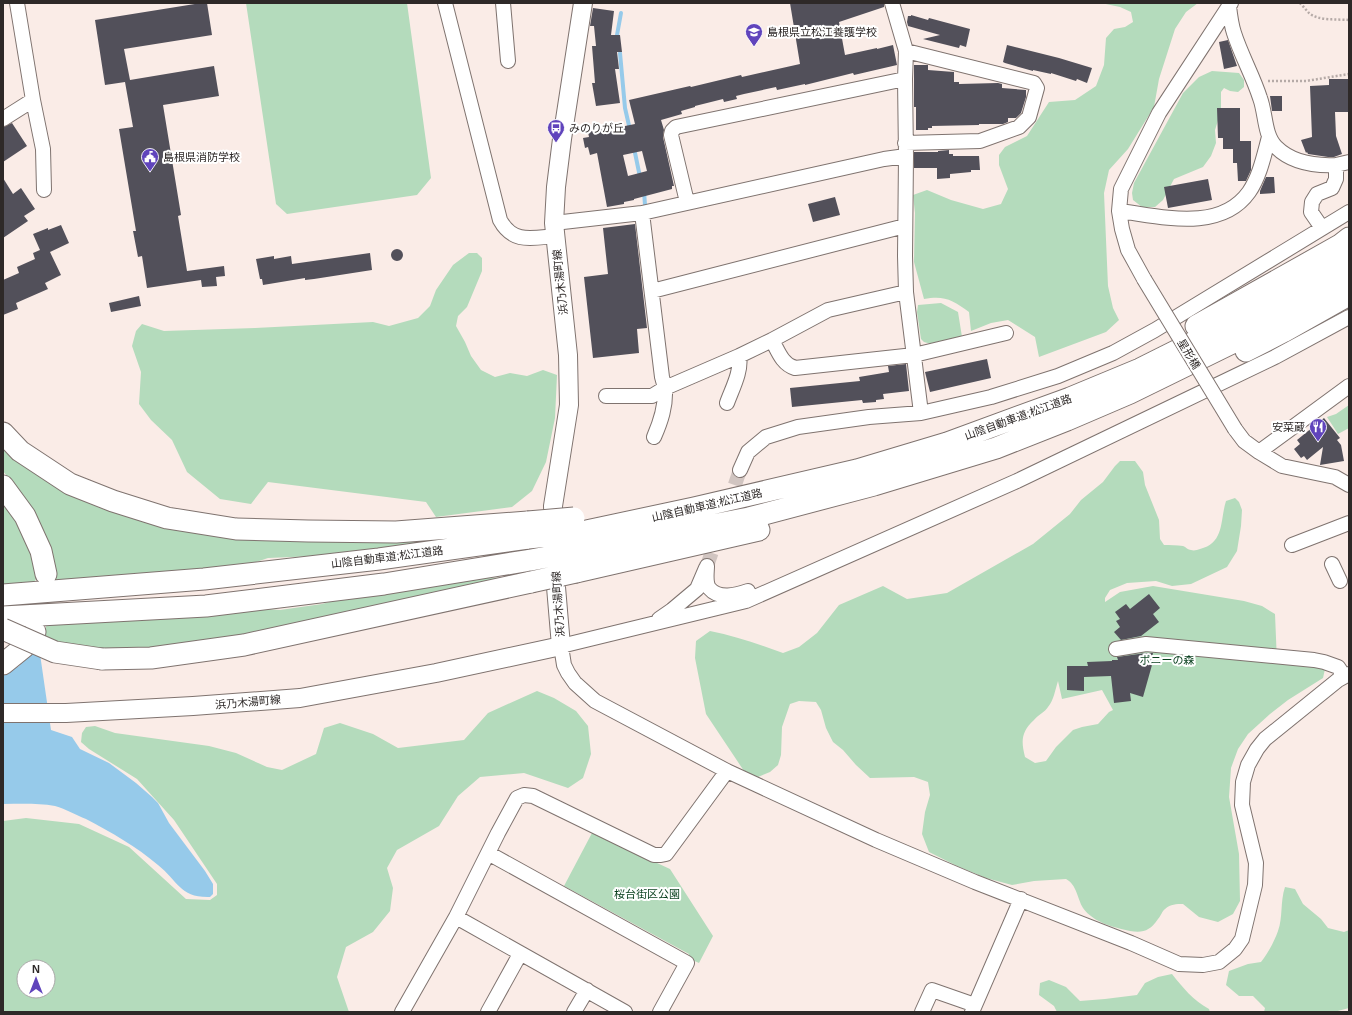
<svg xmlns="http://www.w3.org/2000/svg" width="1352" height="1015" font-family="Arial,'Noto Sans JP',sans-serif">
<rect width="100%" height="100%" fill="#faece7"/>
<path fill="#b4dbbc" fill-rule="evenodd" d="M246,3H407L431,178L417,195L287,214L276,204Z
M1101,3H1198L1186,12L1175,29L1159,79L1154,107L1128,149L1109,170L1104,193L1108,286L1113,308L1119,320L1106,332L1039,357L1035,337L1008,320L991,323L971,331L969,312C953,300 944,295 924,299L914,262L915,213L913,195L927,190L951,200L983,209L1001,204L1008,189L999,165V155L1005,147L1027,136L1049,102L1075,100L1096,86L1104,65L1106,38L1114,29L1125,27L1133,22L1131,12L1120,7Z
M1212,71L1239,73L1244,80V87L1238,92L1230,91L1224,88L1221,92V111L1215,130L1216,143L1211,156L1203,167L1174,179L1163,200L1155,207H1142L1133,200L1132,193L1134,183L1183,93L1199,77Z
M469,253H477L482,258V271L467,307L458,316L456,326L465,342L471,356L481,370L495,377L510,373L527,376L543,370L557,375L555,418L546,462L532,491L512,507L436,517L426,502L268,482L251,504L220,499L187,472L172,440L151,420L139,404L141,372L132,346L136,331L142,324L164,331L255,328L373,322L389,326L418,318L430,306L436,290L453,265Z
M941,303L958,312L962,337L931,344L924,342L921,339L917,312L918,305Z
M1349,405V428L1338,434L1327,417L1336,414Z
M3,442L164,523L507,532L363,554L268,558L235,569L54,584L55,572L18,491L3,471Z
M1120,461H1135L1143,472L1145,485L1159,520L1160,539L1164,545C1170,545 1177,545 1183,546C1186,547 1188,550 1191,550C1194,551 1197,550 1200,549C1225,543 1220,519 1226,501L1235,498L1239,502L1242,510L1241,526L1237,551L1227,567L1191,584L1172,586L1156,581L1127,583L1110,590L1105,598V602L1120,592L1153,586L1244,601L1262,606L1275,614L1277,662L1311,664L1325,669L1323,678L1288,700L1270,714L1248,734L1238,749L1231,768L1229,797L1239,854L1240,901L1233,914L1218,922L1199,917L1183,904C1176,904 1171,904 1165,909C1162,911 1161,916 1158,919C1150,931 1143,933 1130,931C1113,927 1094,923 1083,908C1077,898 1077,885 1066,879L1034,881L1012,885L986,878L957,866L929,852L922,834L925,812L930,795L928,782L914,777L870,778L856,765L843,750L833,742L826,728L821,710L816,702L799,701L790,704L782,727L781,755L778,765L770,772L758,777L744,771L706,714L695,658L696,641L710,631C735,636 759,644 783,653L799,647L817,633L839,605L883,586L907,599L947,593L1033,544L1070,514L1081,500L1103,482L1115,466ZM1058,681L1062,699L1102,690L1113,710L1109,712L1098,724L1082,727L1073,730L1056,747L1046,761L1035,763L1025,757C1021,741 1021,732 1034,720C1038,715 1045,712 1048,707C1054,700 1055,690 1058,681Z
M3,499L31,546L37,575L34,585L3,587Z
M517,577L278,629L116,653L40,639L46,628V625L266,609L280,610L322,604L359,594L477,578Z
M537,691L554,698L576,711L588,726L591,754L583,778L568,788L524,773L480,777L458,796L439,826L397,850L387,868L393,888L390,911L373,932L346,947L337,977L349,1012H3V821L26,818L79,824L129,847L186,899L210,900L217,895V884L174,820L137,779L89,749L81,742L82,733L86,727L95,726L115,733L209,746L236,753L267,767L282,770L316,754L324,728L340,723L373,734L398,748L464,740L488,713ZM24,967H48V991H24Z
M592,833L670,869L713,936L699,963L688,958L689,954L564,886Z
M1285,887L1295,889L1303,904L1321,919L1328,928L1344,932L1349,930V1008L1334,1012H1264L1265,1008L1253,996H1239L1226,985L1229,971L1248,964L1261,962C1268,953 1274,942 1278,931C1283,917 1280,902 1285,887Z
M1172,974C1183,988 1193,1000 1209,1009L1210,1012H1057L1054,1006L1039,995L1040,983L1049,980L1066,987L1080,1001L1105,999L1137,995L1145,983L1158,977Z"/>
<path fill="#96caea" d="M32,650L40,654L51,730L72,737L80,749L109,763L136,783L152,797L158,803L169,823L205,871L213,884V894L210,897C180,898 178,881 158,865C137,847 111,832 86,819C76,815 66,809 55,806C38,803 20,804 3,804V676L19,666Z"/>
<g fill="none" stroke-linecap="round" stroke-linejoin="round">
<path stroke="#96caea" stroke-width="4" d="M617,35L621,13
M620,53L625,108L630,130
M634,148L640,177
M644,191L645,205"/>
</g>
<path fill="#52505a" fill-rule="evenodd" d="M201,3H207L212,35L124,49L130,80L214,66L219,96L163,105L181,215L178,216L187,271L224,266L225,276L216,277L217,286L202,287L201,280L147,288L142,256L138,257L133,231H136L119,129L133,127L125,82L105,85L95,20Z
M790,3H884V7L839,22L845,55L877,48V49L893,45L897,65L854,75L853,73L805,85V84L777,90L776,87L744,94L736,96L737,99L724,102L723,99L695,106V107L681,111L682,114L661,120L664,130L663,137L674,186H672V189L634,199V200L624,202V204L607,207L597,153L590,155L588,147L585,148L583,138L589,137L588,132L614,126L615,128L635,124L629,100L690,86L691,87L741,75L742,77L800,64ZM642,151L647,171L628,176L623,155Z
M593,8L614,11L611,35H620L622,52H617L619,69H615L620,103L596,106L592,83H595L592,46H596L594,26H590Z
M911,15L928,20L929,18L970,29L966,47L960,45L959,48L923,39L940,35L908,26L907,22L908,16H911Z
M1228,40L1237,66L1224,69L1219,42Z
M1007,45L1059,58L1092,68L1087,83L1077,79L1076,81L1051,73V74L1033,70V71L1005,63L1003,62Z
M914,65H928V70L954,72V82H959V84L998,83L1002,84V88L1026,90V97L1021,113L1016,118H1008V122L1003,124H979V125L932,126V128H928V130H916V107H914Z
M1329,79H1349V112H1335L1336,136L1342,154L1334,157H1328L1308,154L1307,152L1306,153L1301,140L1312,137L1310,86L1329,85Z
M1270,96H1282V111H1272Z
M1217,108H1240V141H1251V170L1246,181H1238L1237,163H1233V149H1223V138H1218Z
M12,123L27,146L3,162V127Z
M949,150V154H953V156H979L980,170H971V172L950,174V178L937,179V168H914V152H938V151Z
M1266,177H1274L1275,193L1260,194V191Z
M3,178L13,194L21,188L35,209L24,216L28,221L3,238Z
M1208,179L1212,200L1168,208L1164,187Z
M835,197L840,215L813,222L808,204Z
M635,224L647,328L637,329L639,353L593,358L584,277L608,274L603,228Z
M61,225L69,243L50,252L61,275L45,283L48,289L16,303L18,309L3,315V280L19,273L17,267L35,259L33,253L40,250L33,234L48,228V230Z
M391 255a6 6 0 1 1 12 0a6 6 0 1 1-12 0Z
M370,253L372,270L314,279L305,280V278L263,285L262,279H260L256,259L274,256V259L291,256L292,264Z
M139,296L141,306L111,312L109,303Z
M987,359L991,378L930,392L925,372Z
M906,364L909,391L883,394L884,399L876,400V402L863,403L862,400L792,407L790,388L860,381L859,377L889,372L888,366Z
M1324,418L1340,438L1337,440L1341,445L1344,461L1320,465L1323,447L1307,460L1304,456L1301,458L1294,449L1300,444L1297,440Z
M1149,594L1160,608L1153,614L1159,622L1141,636L1121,640L1114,632L1120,627L1116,621L1120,619L1115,612L1126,604L1130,609Z
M1146,653H1153L1150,665H1152L1143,697L1130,693L1131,701L1114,703L1111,676L1084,677V691L1067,690V666H1088L1087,662L1112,661V660H1118L1117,657Z"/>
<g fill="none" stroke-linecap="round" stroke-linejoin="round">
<path stroke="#d1c5c1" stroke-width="14" stroke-dasharray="14 7" stroke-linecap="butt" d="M728,505L740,470
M707,566L718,534"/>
<defs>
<path id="minor" d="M445,3L500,220C513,244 532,238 555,236
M503,3L508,61
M892,3L906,51L905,79L906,156L905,256L906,292L921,413
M1229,6C1230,15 1231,24 1234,33C1241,55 1253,76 1260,98C1266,114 1264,135 1276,147C1292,163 1315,166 1336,165
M33,100L43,149L44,190
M3,119L33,100L17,3
M905,143L980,141L1019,127L1029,117L1037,88L1034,83L906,51
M687,202L671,135L672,131L676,127L905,79
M1119,211C1160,216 1220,233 1249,192C1260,176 1264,155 1269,137
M642,213L662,377L665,388L739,356L772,340
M554,223L642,213L884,159L906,156
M1322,228L1311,212L1312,202L1317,194L1332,188L1336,179V165L1349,162
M1144,279L1128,250L1122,229L1119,211L1121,189L1159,113L1231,3
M652,291L905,226
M906,292L828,310L772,340C778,351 782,364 795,368L914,355L1006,333
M1349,317L1275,357L1017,481L746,601L561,646L564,665L568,673L575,683L595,701L727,771L876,840L975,882L1131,943L1179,964L1203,965L1219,962L1235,949L1242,939L1255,885L1256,863L1242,805L1243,782L1248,765L1257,749L1265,739L1338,680L1349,674
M606,396H652L665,388
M727,403C732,389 742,371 739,356
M1235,429L1244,441L1259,452L1282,466L1335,477L1349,485
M654,437C661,421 666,406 665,388
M1259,452L1349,386
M740,470L748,452L766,437L798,427L869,417L921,413L991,397L1058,376L1113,353L1155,330L1349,212
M1292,545L1349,523
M1332,564L1340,581
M707,566C707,572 705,582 709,588C719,600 736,595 748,591
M659,619L672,610L697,589L706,568
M1116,649L1146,644L1314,660L1324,662L1338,667L1344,676
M488,853L687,963L660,1012
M456,917L625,1012
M402,1012L456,917L498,833L517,798L524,795L533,796L654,855H661L666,854L727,771
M488,1012L520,954
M574,1012L587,990
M922,1012L932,990L975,1005
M972,1012L1021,899"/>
<path id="major" d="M554,533L553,506L569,405L568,355L554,223L556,187L562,139L583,3
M3,713H66L193,706L300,698L436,673L561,646L556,587L555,563"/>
<path id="highway" d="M1196,326L1340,245L1349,238
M1246,351L1283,332L1349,295
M3,433L20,451L70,484L113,501L167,518L236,529L308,531L396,532L528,522
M3,486L25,516L41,551L46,574
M577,533L694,508L857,470L947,443L1070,398L1140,369L1246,316L1349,254
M574,552L749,518L874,485L996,448L1067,420L1130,393L1234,342L1349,275
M576,572L759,530
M3,595L204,579L379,559L528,538
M3,617L206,606L384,584L531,560
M102,659L151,658L244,645L531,582
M3,664L24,647L35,632"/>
</defs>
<use href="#minor" stroke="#7f736f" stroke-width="16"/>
<use href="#major" stroke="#7f736f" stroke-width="20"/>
<use href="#highway" stroke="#7f736f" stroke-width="23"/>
<path stroke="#b5aaa7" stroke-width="2.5" stroke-dasharray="2 2" stroke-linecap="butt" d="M1300,3C1303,6 1306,10 1309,13C1318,21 1337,19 1349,20
M1268,81H1306L1349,74"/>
<use href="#minor" stroke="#fff" stroke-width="14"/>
<use href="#major" stroke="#fff" stroke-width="18"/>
<use href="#highway" stroke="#fff" stroke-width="21"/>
<defs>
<path id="minor-bridge" d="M1144,279L1235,429"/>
<path id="highway-bridge" d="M528,522L574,518
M528,538L577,533
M531,560L574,552
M531,582L576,572
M3,629L55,652L102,659"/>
</defs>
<use href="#minor-bridge" stroke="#7f736f" stroke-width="16" stroke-linecap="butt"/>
<use href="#highway-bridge" stroke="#7f736f" stroke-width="23" stroke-linecap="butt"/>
<use href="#minor-bridge" stroke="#fff" stroke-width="14"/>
<use href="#highway-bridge" stroke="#fff" stroke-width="21"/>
</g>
<defs>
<symbol id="school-pin" viewBox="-11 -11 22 30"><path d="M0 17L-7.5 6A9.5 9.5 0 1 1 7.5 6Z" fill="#6044bc" stroke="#fff"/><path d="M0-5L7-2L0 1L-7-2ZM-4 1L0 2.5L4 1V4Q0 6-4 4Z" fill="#fff"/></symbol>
<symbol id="bus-pin" viewBox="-11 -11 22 30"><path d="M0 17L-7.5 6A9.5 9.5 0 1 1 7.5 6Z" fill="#6044bc" stroke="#fff"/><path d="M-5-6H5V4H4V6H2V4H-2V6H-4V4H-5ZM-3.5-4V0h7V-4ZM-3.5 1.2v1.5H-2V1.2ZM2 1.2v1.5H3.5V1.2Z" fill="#fff"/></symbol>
<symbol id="civic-pin" viewBox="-11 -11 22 30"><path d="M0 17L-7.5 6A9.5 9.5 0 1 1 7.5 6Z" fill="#6044bc" stroke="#fff"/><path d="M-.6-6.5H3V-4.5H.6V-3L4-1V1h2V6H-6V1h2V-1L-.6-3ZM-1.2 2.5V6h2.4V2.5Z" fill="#fff"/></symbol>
<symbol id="restaurant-pin" viewBox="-11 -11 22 30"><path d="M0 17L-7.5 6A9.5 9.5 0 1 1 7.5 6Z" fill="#6044bc" stroke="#fff"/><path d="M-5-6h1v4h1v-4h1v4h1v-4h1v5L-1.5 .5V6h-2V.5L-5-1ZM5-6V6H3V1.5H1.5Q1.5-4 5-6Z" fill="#fff"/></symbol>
</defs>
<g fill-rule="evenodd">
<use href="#school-pin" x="744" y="22" width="20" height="27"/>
<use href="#bus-pin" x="546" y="118" width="20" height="27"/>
<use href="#civic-pin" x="140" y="147" width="20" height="27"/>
<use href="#restaurant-pin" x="1308" y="417" width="20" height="27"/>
</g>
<g text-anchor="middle" stroke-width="4" stroke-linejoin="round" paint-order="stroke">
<g font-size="11" fill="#2e2928" stroke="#fff" text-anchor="start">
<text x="767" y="36">島根県立松江養護学校</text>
<text x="569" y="132">みのりが丘</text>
<text x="163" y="161">島根県消防学校</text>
<text x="1305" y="431" text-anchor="end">安菜蔵</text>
</g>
<g font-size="11" fill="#2e2928" stroke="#fff">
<text transform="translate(560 282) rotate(-96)" y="4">浜乃木湯町線</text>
<text transform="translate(1189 354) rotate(59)" y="4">星形橋</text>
<text transform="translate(1018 417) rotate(-20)" y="4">山陰自動車道;松江道路</text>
<text transform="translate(707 505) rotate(-13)" y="4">山陰自動車道;松江道路</text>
<text transform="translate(387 557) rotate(-7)" y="4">山陰自動車道;松江道路</text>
<text transform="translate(558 604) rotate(-94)" y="4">浜乃木湯町線</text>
<text transform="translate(248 702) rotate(-5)" y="4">浜乃木湯町線</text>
</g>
<g font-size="11" fill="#073e1c" stroke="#fff">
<text x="1167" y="664">ポニーの森</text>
<text x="647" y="898">桜台街区公園</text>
</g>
</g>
<rect width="1352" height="1015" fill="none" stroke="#2e2928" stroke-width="8"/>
<g transform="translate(36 979)"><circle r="19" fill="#ffffff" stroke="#aba9a9"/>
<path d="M0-3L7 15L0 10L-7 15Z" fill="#6044bc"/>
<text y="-6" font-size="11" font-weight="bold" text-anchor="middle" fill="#2e2928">N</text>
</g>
</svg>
